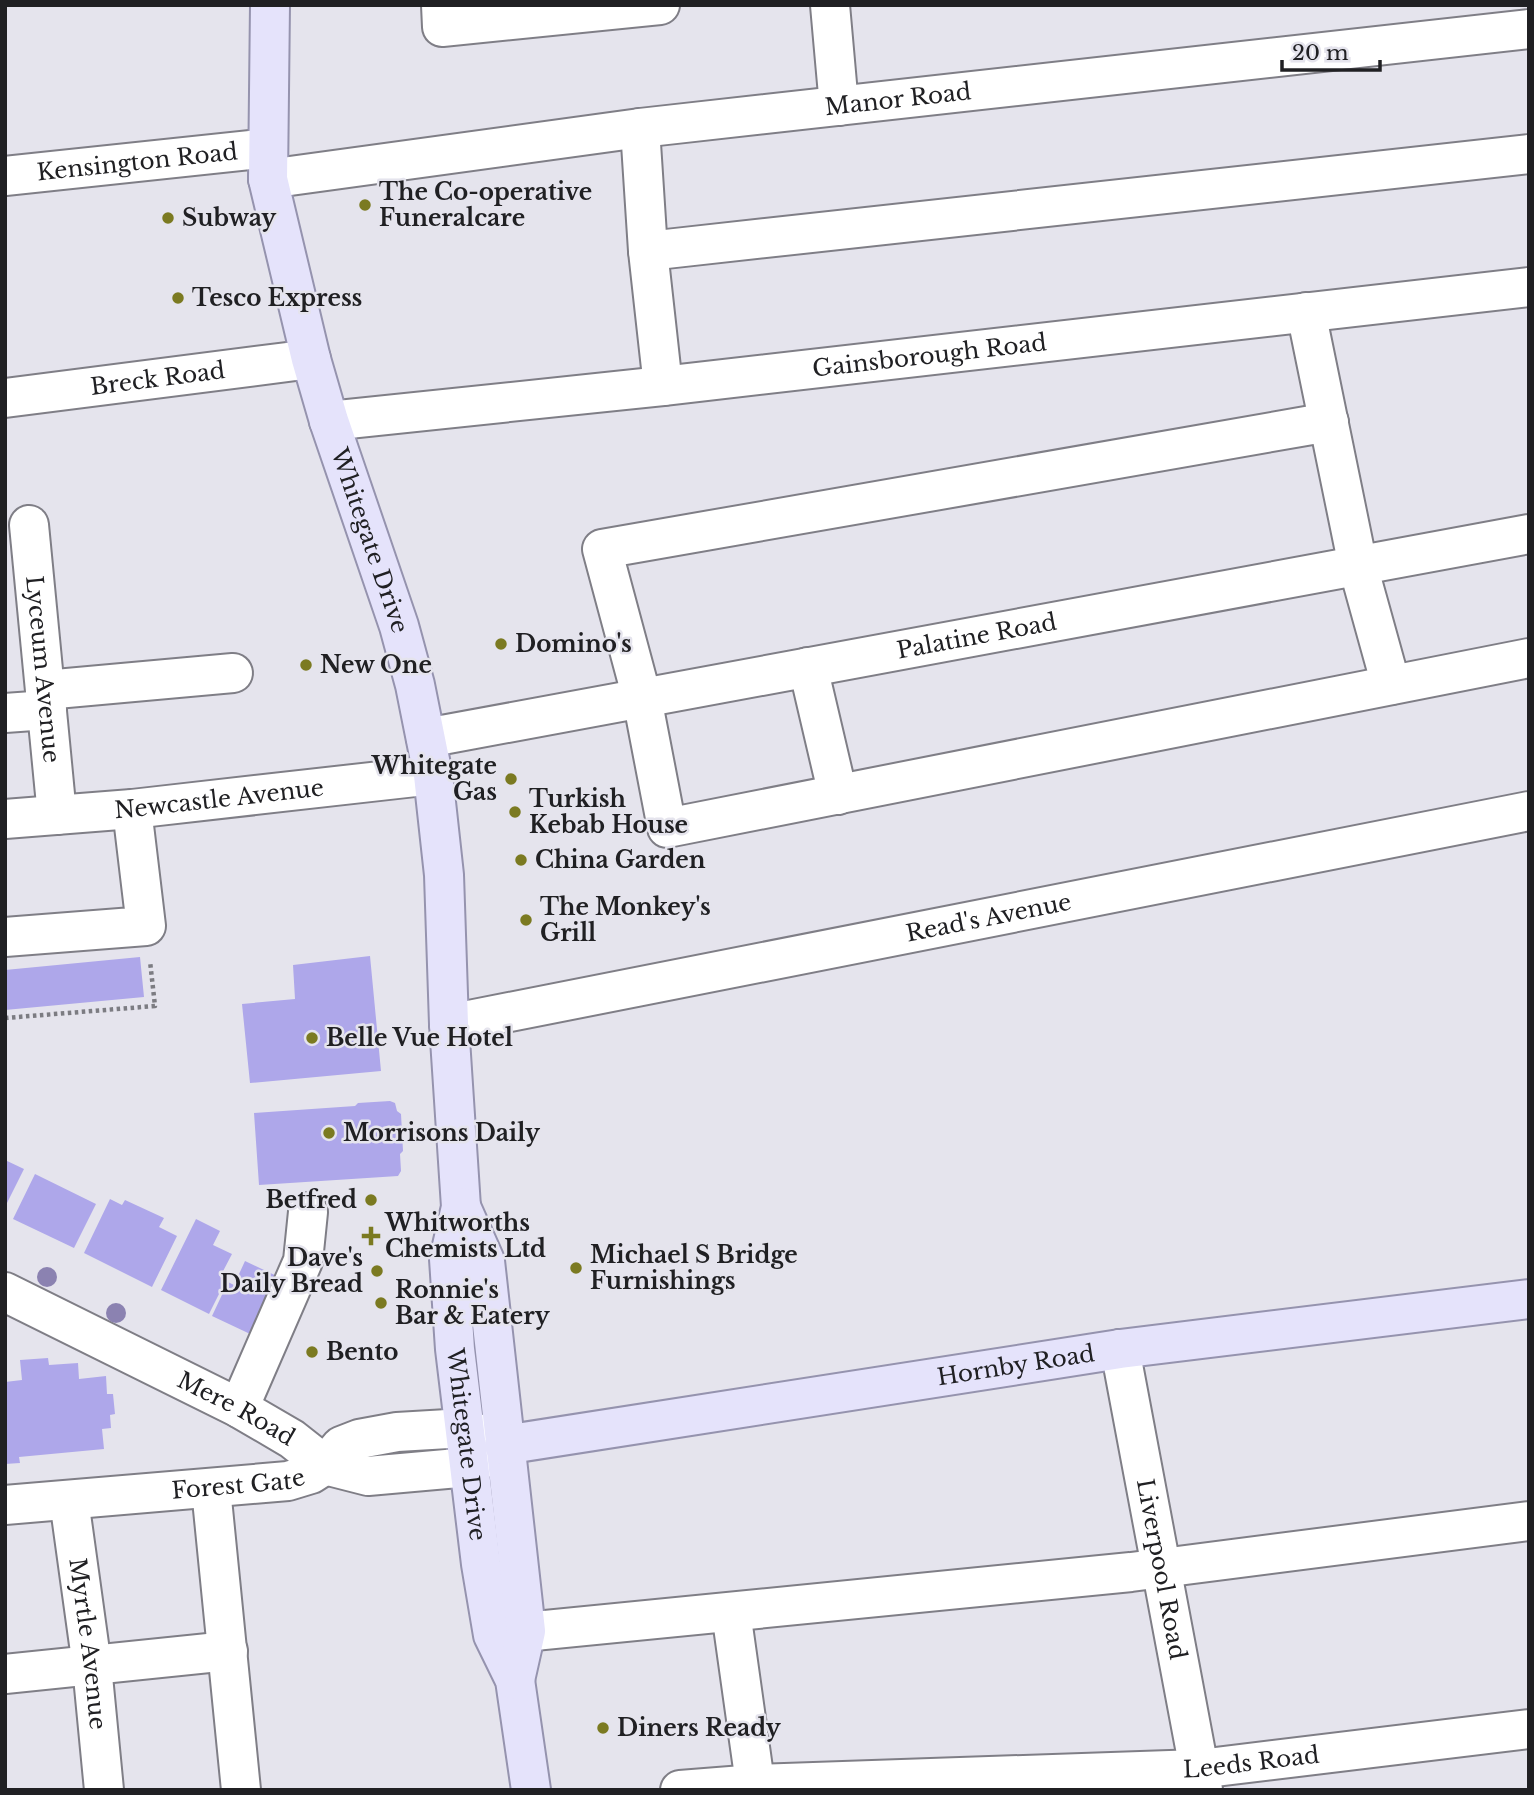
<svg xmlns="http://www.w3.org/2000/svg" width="1534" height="1795" font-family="'Libre Baskerville',serif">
<rect width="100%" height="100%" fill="#e5e4ed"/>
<path fill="#aea7ea" d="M370,956L381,1071L250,1083L242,1004L295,999L293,965Z
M140,957L144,997L5,1010V970Z
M390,1101L395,1103L397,1111L401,1114L403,1151L400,1154L401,1171L398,1176L259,1185L254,1113L355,1106L358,1103Z
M5,1160L24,1169L5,1207Z
M35,1174L96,1204L74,1248L13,1219Z
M110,1199L122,1205L125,1200L164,1218L159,1227L177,1236L152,1287L84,1253Z
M196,1219L220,1231L213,1245L232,1254L220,1277L226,1280L209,1314L161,1290Z
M245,1261L281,1278L261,1339L212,1316L228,1282L234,1285Z
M48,1358L49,1365L78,1363L79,1379L106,1376L107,1394H113L115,1414L110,1415L111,1428L102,1429L104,1449L19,1457L20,1463L5,1464V1382L22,1380L20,1360Z"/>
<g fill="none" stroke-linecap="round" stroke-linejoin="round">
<defs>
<g id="minor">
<path d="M441,5L442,27L660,5"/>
<path d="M830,5L839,106"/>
<path d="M640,128L648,251L663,386"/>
<path id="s1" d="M5,176L268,148"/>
<path id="s2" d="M268,179L640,128L1529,29"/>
<path d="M648,251L1529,154"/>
<path d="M1306,312L1358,566L1391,685"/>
<path id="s3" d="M5,398L311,359"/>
<path id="s4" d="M329,421L663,386L1529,287"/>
<path d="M1329,422L602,549L642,698L667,828L1529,658"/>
<path id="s5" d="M29,525L57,815"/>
<path d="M808,667L838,795"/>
<path d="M45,690L233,673"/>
<path d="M5,713L47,710"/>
<path id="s6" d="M426,738L1529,534"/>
<path id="s7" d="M5,819L132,809L433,775"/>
<path d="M5,937L146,926L132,809"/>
<path id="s8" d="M449,1024L1529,811"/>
<path id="s9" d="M5,1292L239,1408L292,1439L325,1465L368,1476L469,1467L497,1449"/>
<path id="s10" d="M1120,1349L1203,1790"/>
<path d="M239,1408L303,1261L308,1212"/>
<path d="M211,1489L241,1790"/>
<path id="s11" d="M69,1500L92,1666L104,1790"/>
<path id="s12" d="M5,1505L288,1481L311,1474L325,1465L341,1446L359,1439L397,1432L465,1428L495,1441"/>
<path d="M731,1612L756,1790"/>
<path d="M494,1635L1131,1572L1529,1521"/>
<path d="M5,1674L228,1651"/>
<path id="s13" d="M680,1790L756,1784L1199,1769L1529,1729"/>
</g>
<g id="major">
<path id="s14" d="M270,5L268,179L311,359L329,421L399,626L415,685L433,775L444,875L449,1024L461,1207L449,1259L455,1349L481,1564L493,1635L515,1680L531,1790"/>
<path d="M461,1207L485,1261L526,1631L515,1680"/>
<path id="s15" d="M504,1445L1120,1349L1529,1299"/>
</g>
</defs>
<use href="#minor" stroke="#7f7e86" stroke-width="42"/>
<use href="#major" stroke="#9593ae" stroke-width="42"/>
<path stroke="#7c7c82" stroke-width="4.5" stroke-dasharray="3.5 3.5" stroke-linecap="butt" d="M5,1018L155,1006L150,961"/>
<use href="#minor" stroke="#fff" stroke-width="38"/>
<use href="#major" stroke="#e5e3fb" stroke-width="38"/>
</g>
<g fill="#8b82b1">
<circle cx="47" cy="1277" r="10"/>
<circle cx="116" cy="1313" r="10"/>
</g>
<g fill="#7b7a21" stroke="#e5e4ed" stroke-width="2.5">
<circle cx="365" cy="205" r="7"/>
<circle cx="168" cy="218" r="7"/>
<circle cx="178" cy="298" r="7"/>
<circle cx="501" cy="644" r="7"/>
<circle cx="306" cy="665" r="7"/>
<circle cx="511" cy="779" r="7"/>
<circle cx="515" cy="812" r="7"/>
<circle cx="521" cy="860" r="7"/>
<circle cx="526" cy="920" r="7"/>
<circle cx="312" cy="1038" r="7"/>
<circle cx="329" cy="1133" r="7"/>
<circle cx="371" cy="1200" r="7"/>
<path d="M367.5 1225.5h7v7h7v7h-7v7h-7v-7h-7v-7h7z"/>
<circle cx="576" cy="1268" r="7"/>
<circle cx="377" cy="1271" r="7"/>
<circle cx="381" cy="1303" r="7"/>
<circle cx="312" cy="1352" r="7"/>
<circle cx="603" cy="1728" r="7"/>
</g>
<g text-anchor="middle" stroke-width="5" stroke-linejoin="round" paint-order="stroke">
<g font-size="23" fill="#202023" stroke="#e5e4ed">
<text dy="8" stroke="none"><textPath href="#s2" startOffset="635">Manor Road</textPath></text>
<text dy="8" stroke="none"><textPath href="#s1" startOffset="133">Kensington Road</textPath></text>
<text dy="8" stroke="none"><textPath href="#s4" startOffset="604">Gainsborough Road</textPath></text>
<text dy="8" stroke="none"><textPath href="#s3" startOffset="154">Breck Road</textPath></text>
<text dy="8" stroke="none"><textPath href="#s14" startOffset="550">Whitegate Drive</textPath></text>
<text dy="8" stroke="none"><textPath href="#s6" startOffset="560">Palatine Road</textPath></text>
<text dy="8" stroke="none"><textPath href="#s5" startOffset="145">Lyceum Avenue</textPath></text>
<text dy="8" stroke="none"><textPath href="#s7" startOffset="215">Newcastle Avenue</textPath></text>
<text dy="8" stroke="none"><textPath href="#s8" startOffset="550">Read's Avenue</textPath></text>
<text dy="8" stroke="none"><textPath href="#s15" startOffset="518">Hornby Road</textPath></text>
<text dy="8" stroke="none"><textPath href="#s9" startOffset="259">Mere Road</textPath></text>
<text dy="8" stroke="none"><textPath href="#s14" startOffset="1466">Whitegate Drive</textPath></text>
<text dy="8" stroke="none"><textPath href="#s12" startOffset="234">Forest Gate</textPath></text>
<text dy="8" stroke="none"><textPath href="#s10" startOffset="224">Liverpool Road</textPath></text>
<text dy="8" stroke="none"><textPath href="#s11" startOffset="145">Myrtle Avenue</textPath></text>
<text dy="8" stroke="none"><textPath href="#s13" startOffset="572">Leeds Road</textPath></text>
</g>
<g font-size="23" font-weight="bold" fill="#202023" stroke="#e5e4ed" text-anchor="start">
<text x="379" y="200">The Co-operative<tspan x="379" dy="26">Funeralcare</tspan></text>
<text x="182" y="226">Subway</text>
<text x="192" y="306">Tesco Express</text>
<text x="515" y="652">Domino's</text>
<text x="320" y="673">New One</text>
<text x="497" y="774" text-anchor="end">Whitegate<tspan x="497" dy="26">Gas</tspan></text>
<text x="529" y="807">Turkish<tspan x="529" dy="26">Kebab House</tspan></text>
<text x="535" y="868">China Garden</text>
<text x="540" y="915">The Monkey's<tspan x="540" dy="26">Grill</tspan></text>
<text x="326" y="1046">Belle Vue Hotel</text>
<text x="343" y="1141">Morrisons Daily</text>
<text x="357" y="1208" text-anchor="end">Betfred</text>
<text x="385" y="1231">Whitworths<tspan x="385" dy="26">Chemists Ltd</tspan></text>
<text x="590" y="1263">Michael S Bridge<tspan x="590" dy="26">Furnishings</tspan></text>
<text x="363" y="1266" text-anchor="end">Dave's<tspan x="363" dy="26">Daily Bread</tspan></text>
<text x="395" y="1298">Ronnie's<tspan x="395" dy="26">Bar &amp; Eatery</tspan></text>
<text x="326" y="1360">Bento</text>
<text x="617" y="1736">Diners Ready</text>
</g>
</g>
<rect width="1534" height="1795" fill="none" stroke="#202023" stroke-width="14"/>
<path d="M1282 60v10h98v-10" fill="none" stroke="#202023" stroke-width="3.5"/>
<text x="1292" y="60" font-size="21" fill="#202023" stroke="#e5e4ed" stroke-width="5" paint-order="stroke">20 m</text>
</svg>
